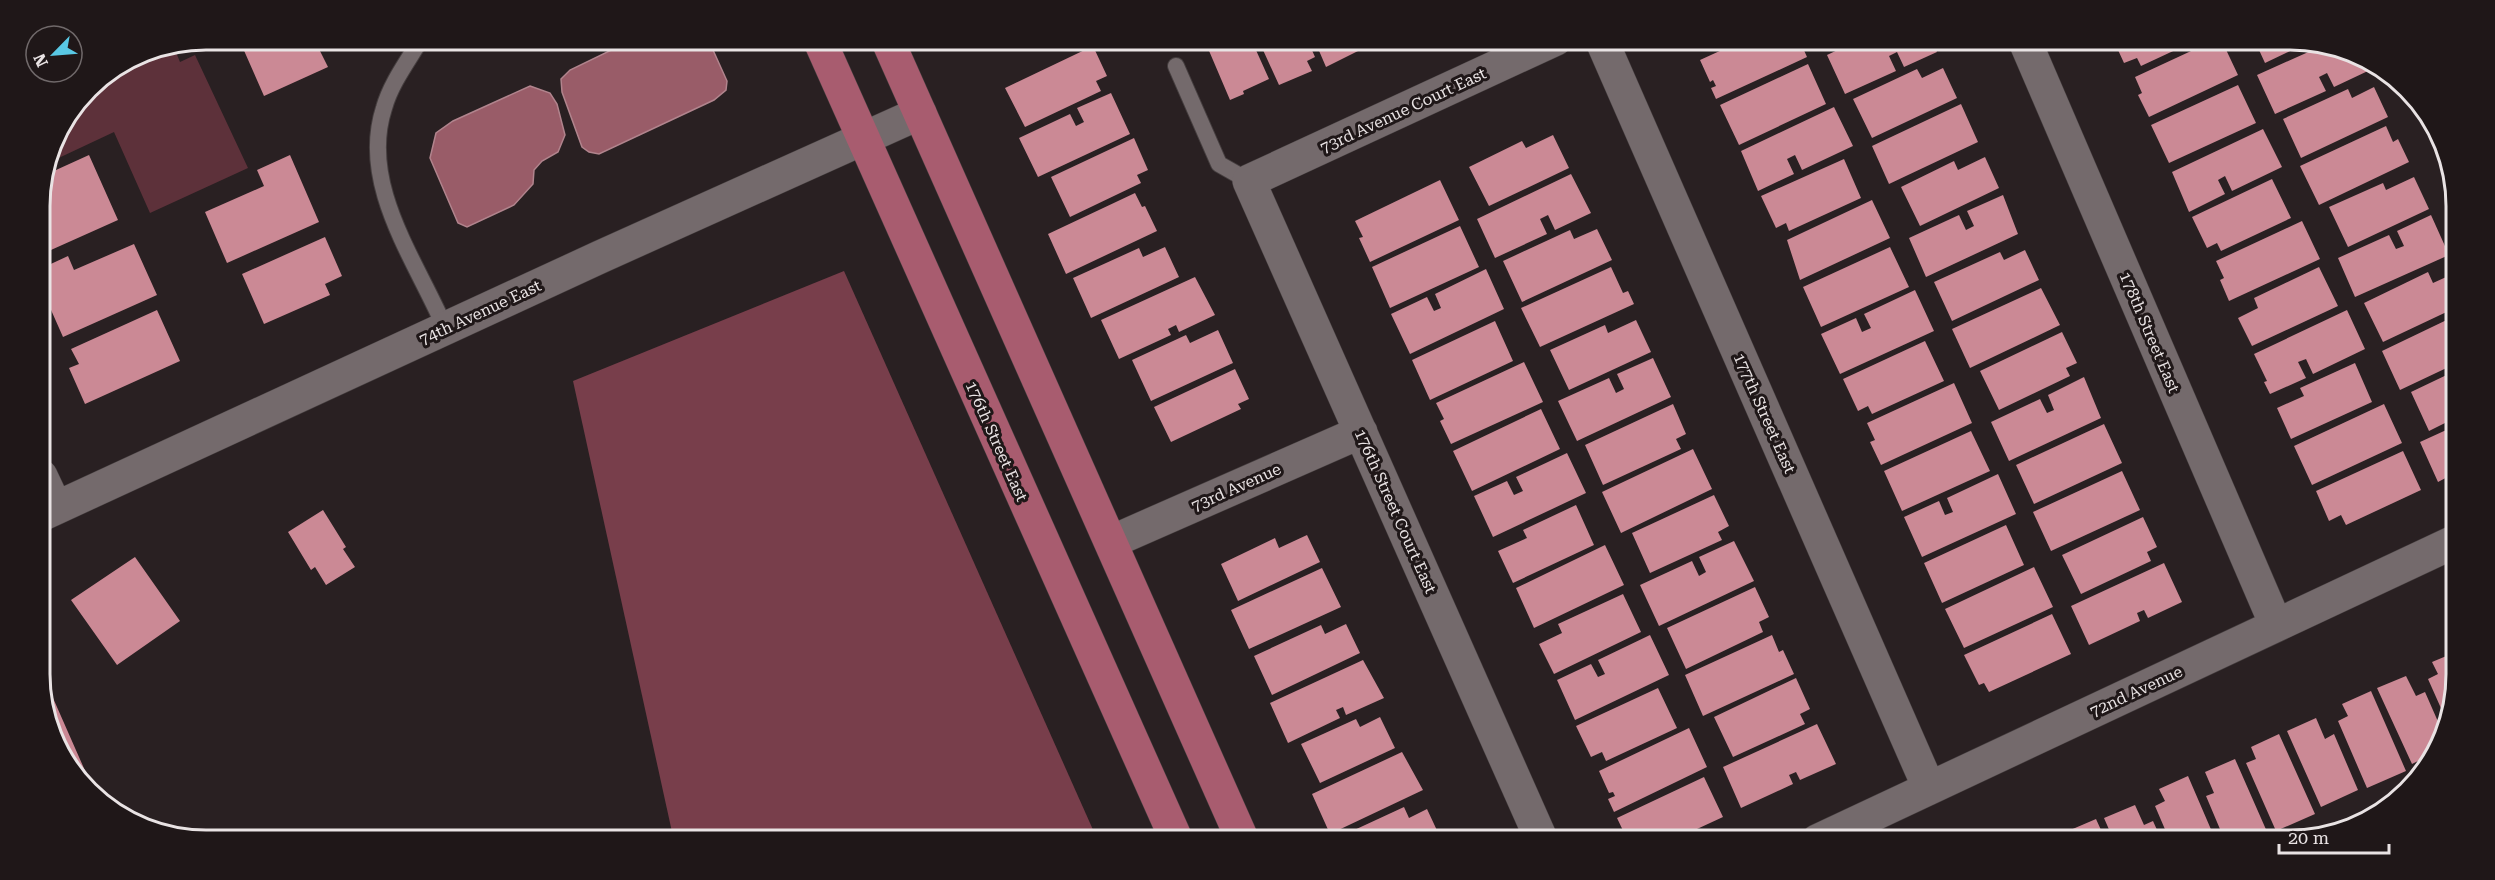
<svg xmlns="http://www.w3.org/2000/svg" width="2495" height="880" font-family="'Roboto Serif',serif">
<rect width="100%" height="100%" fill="#292022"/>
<path fill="#5d313a" d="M173,45L180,62L195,55L248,168L150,213L114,132L48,163L56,132L96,81L142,52Z"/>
<path fill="#783e4b" d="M844,271L1098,841H674L573,381Z"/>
<path fill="#995c68" stroke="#b1848d" stroke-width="1.5" d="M634,39H708L727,81L726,90L714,100L599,154L589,152L582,147L562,92L561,79L570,70Z
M530,86L550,93L557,104L565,135L558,152L542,161L534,170L533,184L514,205L467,227L458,223L430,158L436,133L453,121Z"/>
<path fill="#cb8995" d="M257,39H314L328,67L264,96L242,46Z
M1204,39H1251L1269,79L1243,91L1244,94L1230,100Z
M1258,39H1307L1315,57L1307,61L1312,71L1279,85Z
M1314,39H1362L1366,47L1326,67Z
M1746,39H1799L1807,57L1716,99L1711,88L1716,86L1713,80L1710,82L1700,60Z
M1861,39H1931L1937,52L1904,67L1897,52L1889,56L1896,71L1845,94L1827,55Z
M2113,39H2199L2141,66L2137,58L2124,63Z
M2217,39H2221L2238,75L2149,117L2138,95L2142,93L2135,77Z
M2254,39H2289L2309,42L2265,63Z
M2324,45L2343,48L2368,65L2370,70L2334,87L2327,73L2319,77L2326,91L2275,114L2257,75Z
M1093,46L1107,76L1096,81L1101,91L1025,127L1005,88Z
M1808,64L1826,104L1739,145L1720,105Z
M1943,68L1957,98L1872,138L1853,99L1917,69L1922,78Z
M2238,85L2256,123L2169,163L2151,125Z
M2374,87L2388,117L2301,158L2283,119L2348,89L2352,98Z
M1111,93L1130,134L1038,177L1019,138L1070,114L1076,126L1084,122L1077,108Z
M1961,104L1978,142L1889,184L1872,146Z
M1834,107L1853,146L1802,170L1795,155L1787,159L1794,174L1758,191L1741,151Z
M2386,126L2393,142L2398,139L2409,162L2319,205L2300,166Z
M2263,129L2282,167L2232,191L2225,176L2218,180L2225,194L2189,212L2172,172Z
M1553,135L1569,168L1489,206L1469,167L1522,141L1526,148Z
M1134,138L1148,170L1137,175L1141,183L1070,217L1051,177Z
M89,155L118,220L42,254L40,249L39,194L45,175Z
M290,155L319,222L227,263L205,212L264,186L257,170Z
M1985,157L1999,188L1920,226L1901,187L1954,161L1958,170Z
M1844,159L1861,198L1789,231L1786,223L1776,228L1761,196Z
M1571,174L1591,213L1555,230L1548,215L1540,219L1547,234L1495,258L1477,219Z
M2414,177L2429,209L2348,247L2329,207L2383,183L2386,190Z
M2272,179L2291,218L2221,251L2217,243L2207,248L2192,217Z
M1440,180L1459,220L1370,262L1359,238L1363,237L1355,221Z
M1135,193L1142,207L1145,206L1157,231L1066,274L1048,234Z
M2003,195L2018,234L1926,277L1909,238L1959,215L1966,230L1974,226L1967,211Z
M1872,200L1890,238L1800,280L1787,240Z
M2431,215L2449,255L2355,297L2338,258L2389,235L2396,249L2404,246L2397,231Z
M2302,221L2320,259L2229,301L2220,280L2224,278L2216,261Z
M1460,226L1479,267L1390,308L1372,267Z
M1597,229L1612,260L1522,302L1503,261L1570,230L1574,239Z
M325,237L342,276L325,284L330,295L264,324L242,274Z
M134,244L157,295L63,337L40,285V269L68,256L74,270Z
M1165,247L1179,277L1091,318L1073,278L1139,248L1143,257Z
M1890,247L1909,287L1821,327L1803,287Z
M2025,250L2039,280L1952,321L1934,282L2000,252L2004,260Z
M1611,267L1623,293L1628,291L1634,304L1540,347L1521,308Z
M2319,267L2338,306L2252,346L2238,318L2258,308L2254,298Z
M1486,269L1504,309L1410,354L1391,314L1427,297L1434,311L1441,308L1435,294Z
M2428,272L2433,283L2455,273V308L2383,342L2364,303Z
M1195,277L1215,315L1179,332L1176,325L1168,329L1171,335L1119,359L1101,320Z
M2041,288L2060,325L1970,368L1952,329Z
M1915,290L1934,331L1840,374L1821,334L1856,318L1862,332L1871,328L1864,314Z
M157,310L180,361L85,404L69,368L79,364L71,349Z
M2347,310L2365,349L2313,374L2306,359L2298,362L2306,378L2270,394L2264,382L2267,381L2254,354Z
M2455,316V364L2400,390L2382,351Z
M1636,320L1651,352L1569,390L1550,350L1605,325L1608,333Z
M1495,321L1513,361L1430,400L1412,360Z
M1218,330L1233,363L1151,401L1132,360L1186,335L1190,343Z
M2062,332L2077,363L2066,368L2070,376L1999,410L1980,371Z
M1925,341L1944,381L1872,414L1868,406L1858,411L1843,379Z
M1653,358L1671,397L1577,441L1558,401L1609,378L1616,393L1624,389L1617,374Z
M1524,362L1543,402L1451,444L1440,421L1444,419L1436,403Z
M2355,363L2372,402L2291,439L2277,408L2304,396L2300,388Z
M1235,369L1249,399L1238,404L1241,409L1171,442L1154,407Z
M2455,371V418L2429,431L2411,392Z
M2084,377L2101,418L2009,461L1991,422L2040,399L2047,413L2054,410L2048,395Z
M1954,383L1972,423L1881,465L1870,442L1875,440L1867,423Z
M1673,404L1686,434L1676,439L1681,449L1603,485L1585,445Z
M2384,404L2402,443L2312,485L2294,446Z
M1541,409L1560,449L1472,491L1453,451Z
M2104,424L2122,463L2034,504L2016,465Z
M2455,426V473L2438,482L2420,442Z
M1971,431L1990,471L1902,511L1884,471Z
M1693,449L1712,489L1621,533L1602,492Z
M2403,451L2421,490L2346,525L2341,515L2329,521L2316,491Z
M1567,453L1586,493L1493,537L1474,496L1507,481L1514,495L1523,491L1516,477Z
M2122,471L2140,510L2051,551L2033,512Z
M1998,474L2016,514L1922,557L1904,517L1939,501L1945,515L1953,512L1947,498Z
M1714,495L1729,526L1718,532L1722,540L1650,573L1632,533Z
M1576,505L1594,545L1513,583L1498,551L1527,538L1523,530Z
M323,510L346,547L343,549L355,567L326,585L315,567L311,570L288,532Z
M2143,517L2157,547L2147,552L2151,561L2081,594L2062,555Z
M2006,525L2024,565L1942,603L1924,563Z
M1307,535L1320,562L1238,601L1221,564L1275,538L1279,548Z
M1734,541L1754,581L1659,626L1640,585L1692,561L1699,576L1706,572L1699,557Z
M1605,545L1624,585L1534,628L1516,588Z
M135,557L180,621L117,665L71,600Z
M2164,563L2182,602L2148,618L2144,610L2137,613L2140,621L2089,645L2071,606Z
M2034,567L2053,607L1964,648L1945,609Z
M1322,568L1341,607L1249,649L1231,610Z
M1755,587L1769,617L1759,622L1763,632L1686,669L1667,628Z
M1623,594L1641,632L1554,674L1539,644L1562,633L1558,624Z
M2052,614L2071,654L1989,692L1984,683L1979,685L1964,655Z
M1346,624L1360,653L1272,695L1254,656L1321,625L1325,634Z
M1650,635L1669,675L1575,720L1557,680L1591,664L1598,677L1605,674L1598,660Z
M1772,635L1779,652L1783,650L1794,674L1703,716L1685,675Z
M2456,652V674L2448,724L2428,679L2438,674L2432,662Z
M1363,660L1384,698L1346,715L1343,707L1336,710L1340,718L1288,743L1270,703Z
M2406,676L2416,696L2425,692L2443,733L2426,757L2412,764L2377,688Z
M1796,678L1810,709L1800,714L1805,724L1733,757L1714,717Z
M1658,688L1677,728L1606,761L1602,752L1591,757L1576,726Z
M2371,691L2406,771L2367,788L2338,721L2348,716L2342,704Z
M53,698L90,782L83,786L42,706V703Z
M1380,717L1395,748L1320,783L1301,744L1356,719L1360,727Z
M2316,718L2325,739L2334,734L2358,790L2321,807L2287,731Z
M1817,724L1836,764L1800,780L1796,772L1789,775L1793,784L1741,808L1723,767Z
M1689,728L1707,767L1614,812L1608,799L1615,796L1613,792L1609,793L1599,771Z
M2279,734L2315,814L2276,831L2246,763L2256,759L2251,747Z
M1402,752L1423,790L1330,834L1312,794Z
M2235,759L2268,834L2253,841H2225L2206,796L2214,793L2205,772Z
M2188,776L2216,841H2170L2155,806L2165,801L2159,789Z
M1704,777L1723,817L1671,841H1653L1651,837L1644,841H1628L1617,818Z
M2135,805L2144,825L2153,821L2162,841H2114L2104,818Z
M1404,807L1409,818L1427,809L1441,839L1338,841L1337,838Z
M2096,819L2106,841H2072L2068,831Z"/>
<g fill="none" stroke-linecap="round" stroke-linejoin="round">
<defs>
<path id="service" d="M421,39C408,61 391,83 384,108C359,185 416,260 445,328
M1176,66L1219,164L1249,181"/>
<path id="minor" d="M1601,39L1929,788
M2024,39L2276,625
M41,476L56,508
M41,515L600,257L920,113
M1111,542L1361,432
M1542,841L1249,181L1556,39
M1817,841L2456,541"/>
<path id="primary" d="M819,39L1177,841
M887,39L1243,841"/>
</defs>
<use href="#service" stroke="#453e3f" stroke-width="18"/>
<use href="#minor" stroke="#453e3f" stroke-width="34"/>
<use href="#primary" stroke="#453e3f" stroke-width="34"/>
<use href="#service" stroke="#746a6c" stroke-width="16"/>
<use href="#minor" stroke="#746a6c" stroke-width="33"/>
<use href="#primary" stroke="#a85c6f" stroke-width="33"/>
</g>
<g text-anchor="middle" stroke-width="6" stroke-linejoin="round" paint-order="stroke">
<g font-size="16" fill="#e9e3e4" stroke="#1f1718">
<text transform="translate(1403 110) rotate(-25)" y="6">73rd Avenue Court East</text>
<text transform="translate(480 312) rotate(-25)" y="6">74th Avenue East</text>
<text transform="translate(2150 332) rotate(67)" y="6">178th Street East</text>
<text transform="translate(1765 413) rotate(66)" y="6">177th Street East</text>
<text transform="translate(997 441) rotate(66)" y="6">176th Street East</text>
<text transform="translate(1236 487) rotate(-24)" y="6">73rd Avenue</text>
<text transform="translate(1396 511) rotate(66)" y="6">176th Street Court East</text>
<text transform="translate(2136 691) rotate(-25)" y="6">72nd Avenue</text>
</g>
</g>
<path d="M0 0H2495V880H0ZM206 50H2290A156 156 0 0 1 2446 206V674A156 156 0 0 1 2290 830H206A156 156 0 0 1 50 674V206A156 156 0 0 1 206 50Z" fill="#1f1718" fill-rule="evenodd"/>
<path fill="none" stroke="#e9e3e4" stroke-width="3" d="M206 50H2290A156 156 0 0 1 2446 206V674A156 156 0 0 1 2290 830H206A156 156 0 0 1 50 674V206A156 156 0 0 1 206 50Z"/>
<g transform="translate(54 54) rotate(245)"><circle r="28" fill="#1f1718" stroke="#70696a" stroke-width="1.5"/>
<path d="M0-4.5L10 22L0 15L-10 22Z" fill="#59c8e4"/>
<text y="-9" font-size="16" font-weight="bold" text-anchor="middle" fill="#e9e3e4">N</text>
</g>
<path d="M2279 844v9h110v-9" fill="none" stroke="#e9e3e4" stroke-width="3"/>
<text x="2288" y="844" font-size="18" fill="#e9e3e4" stroke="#1f1718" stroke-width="4.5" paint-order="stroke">20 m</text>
</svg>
